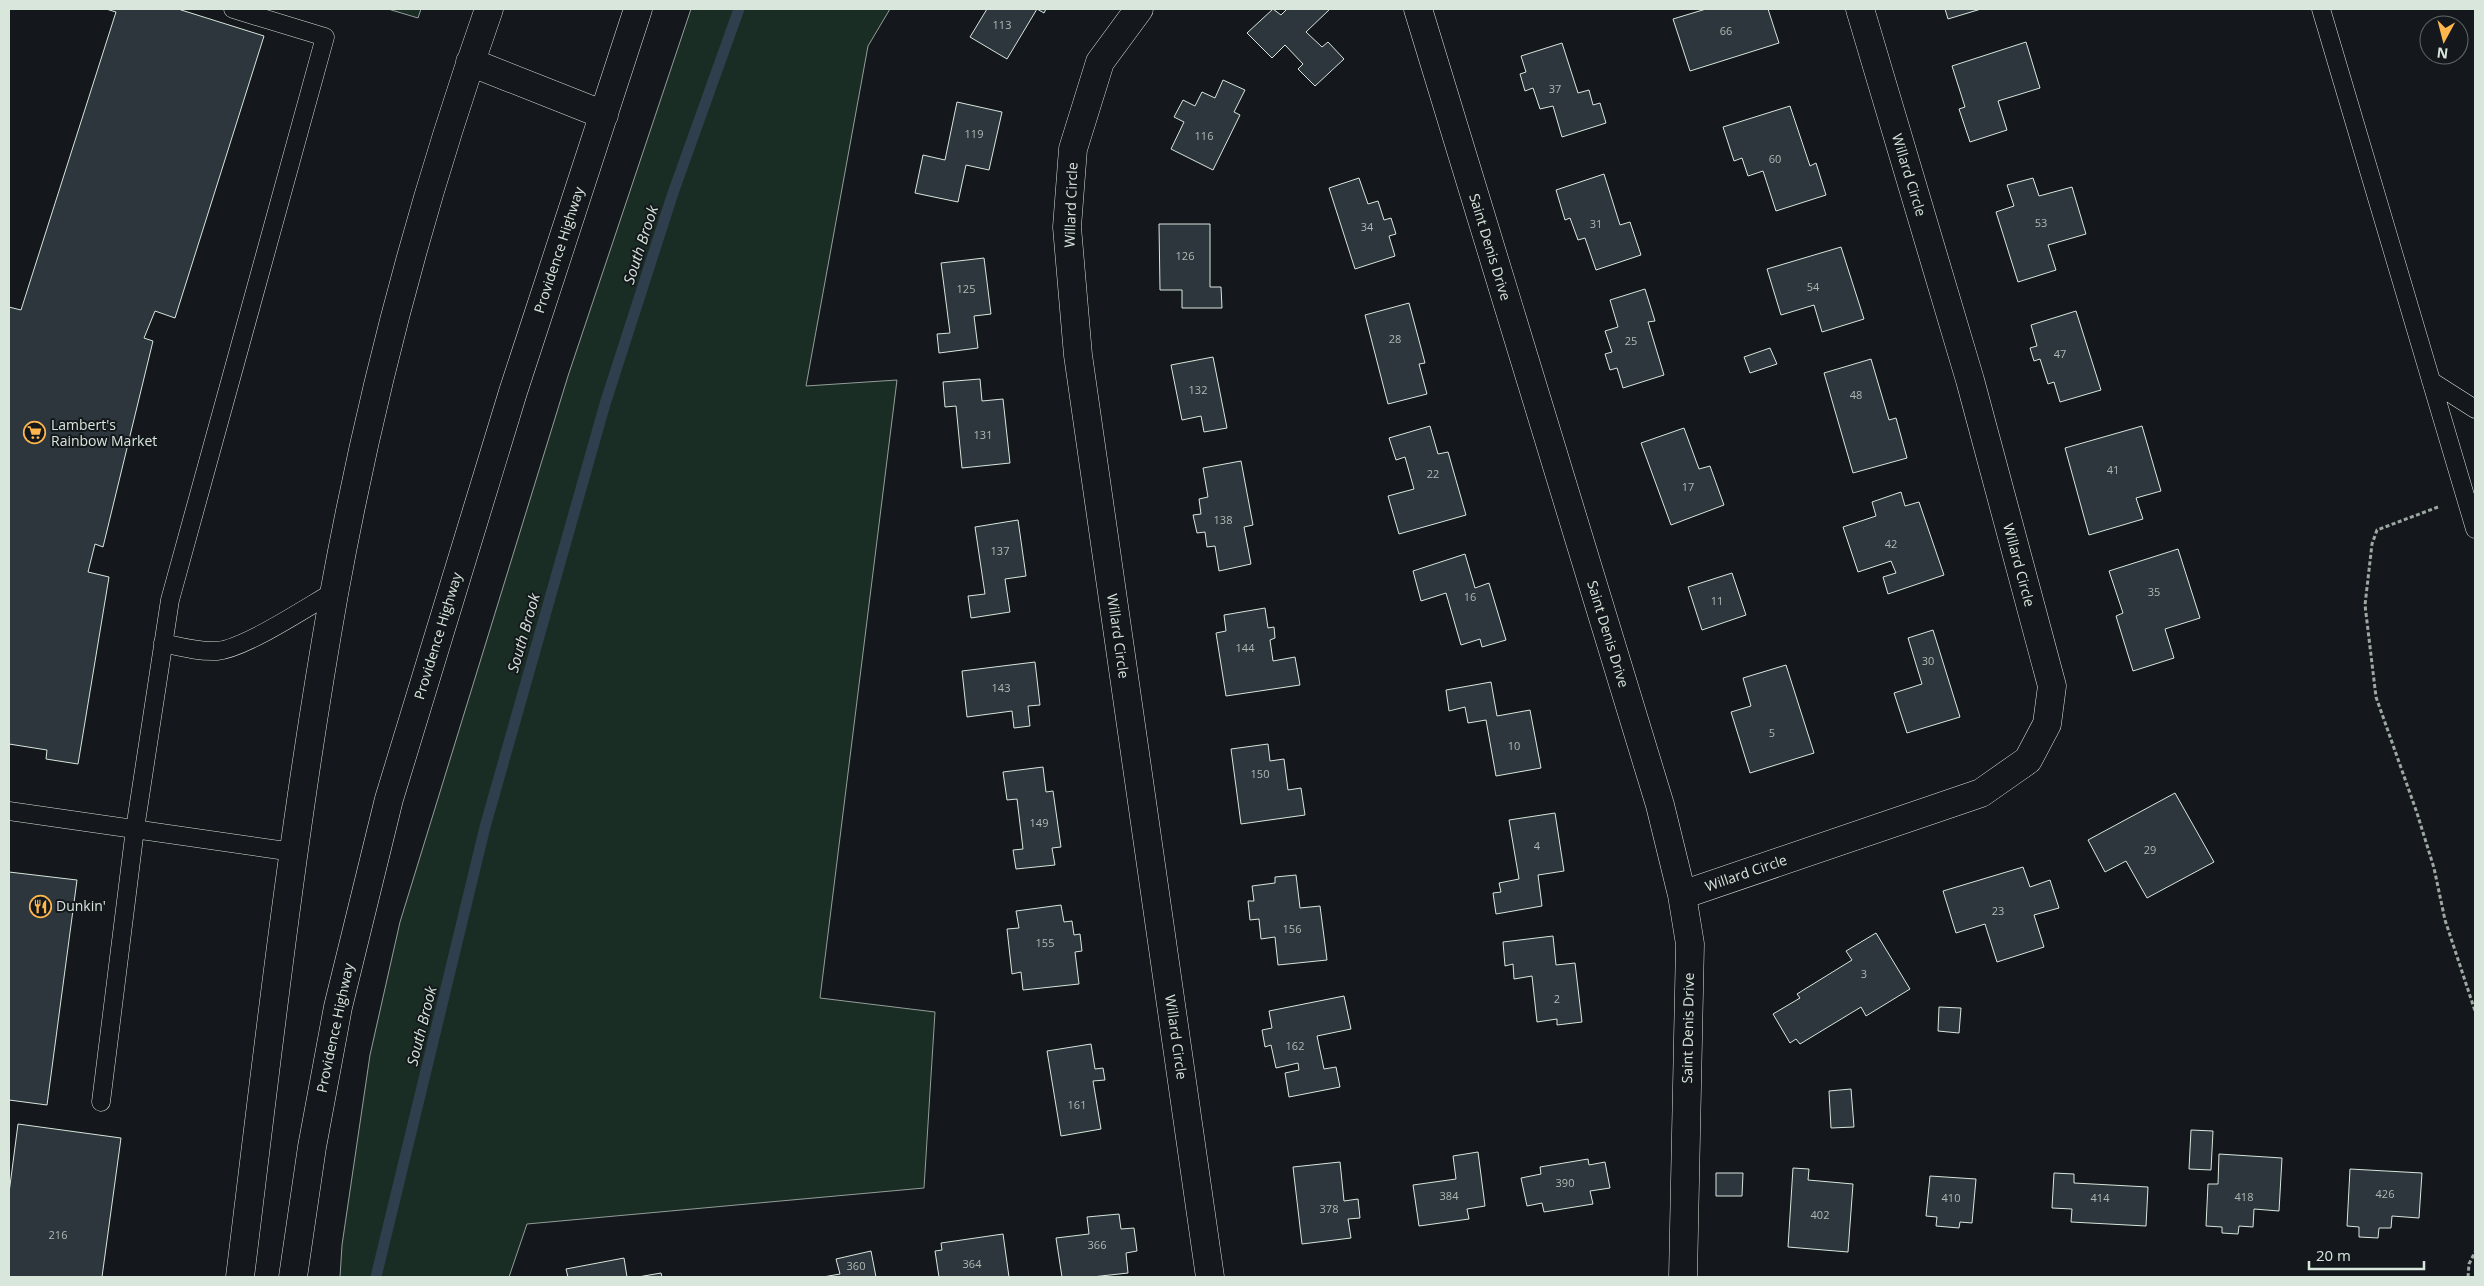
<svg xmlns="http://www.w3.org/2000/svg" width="2484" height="1286" font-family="'Open Sans',sans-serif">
<rect width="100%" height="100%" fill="#14181c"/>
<path fill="#1a2d24" stroke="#939e99" d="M388,9H421L418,18Z
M691,9H890L868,46L806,386L897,380L820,998L935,1012L924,1188L527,1224L509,1277H340L342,1245L370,1055L400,922L568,376Z"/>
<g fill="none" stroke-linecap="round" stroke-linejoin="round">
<path stroke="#2f3f4d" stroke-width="11" d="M376,1277L485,827L605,404L673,193L739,9"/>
</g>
<path fill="#2c363c" stroke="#d8e6dc" d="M106,9H178L264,36L175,318L155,311L144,338L153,341L103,547L95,544L88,572L109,577L78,764L46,759L47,750L9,744V307L21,310L116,12Z
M987,9H1046L1044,13L1037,9L1007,59L970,37Z
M1273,9L1281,15L1287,9H1330L1306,32L1322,47L1328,42L1344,59L1315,86L1298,69L1303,64L1285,45L1272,58L1247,33Z
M1706,9H1768L1779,43L1690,71L1673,19Z
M1945,9H1981L1948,19Z
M2026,42L2040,88L1998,101L2007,130L1970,142L1959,109L1965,107L1952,66Z
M1562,43L1578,93L1589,90L1593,105L1600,103L1606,123L1562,137L1553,106L1540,109L1533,88L1525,91L1520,74L1526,72L1521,56Z
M1223,80L1245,90L1234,112L1240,115L1213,170L1171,149L1184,122L1174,117L1183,100L1195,106L1202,92L1215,98Z
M957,102L1002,112L989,170L966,165L958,202L915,193L923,155L945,160Z
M1790,106L1810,166L1816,163L1826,195L1776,211L1763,171L1748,176L1742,158L1734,161L1723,127Z
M1604,174L1620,225L1630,222L1641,255L1596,270L1585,238L1578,240L1570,218L1565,220L1556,190Z
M1359,178L1368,204L1378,201L1384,220L1391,218L1396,234L1389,236L1395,256L1355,269L1329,188Z
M2033,178L2039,196L2072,187L2086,234L2048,245L2056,270L2018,282L1996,212L2014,206L2007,185Z
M1159,224H1210V287H1221L1222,308H1182V290H1160Z
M1841,247L1864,319L1822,332L1814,305L1781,315L1767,269Z
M984,258L991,314L974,316L978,348L939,353L937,334L950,333L941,263Z
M1645,289L1655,321L1648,322L1664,375L1623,388L1617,368L1610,370L1605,354L1612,352L1605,331L1618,327L1610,300Z
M1409,303L1425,363L1419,364L1427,394L1388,404L1365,315Z
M2076,311L2101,390L2060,402L2054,382L2048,384L2040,359L2034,361L2030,348L2037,346L2031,325Z
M1770,348L1777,364L1750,373L1744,357Z
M1213,357L1227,428L1204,432L1201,416L1182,420L1171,365Z
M1871,359L1889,420L1896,418L1907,458L1853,473L1824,373Z
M980,379L982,401L1003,399L1010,463L962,468L956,406L945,407L943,382Z
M1430,426L1438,454L1448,452L1466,515L1399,534L1388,496L1414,489L1405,457L1396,460L1389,438Z
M2142,426L2161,491L2136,498L2143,519L2089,535L2065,448Z
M1684,428L1699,469L1710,466L1724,505L1671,525L1641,443Z
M1241,461L1253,525L1244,527L1251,564L1219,571L1215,546L1207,547L1205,532L1197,533L1193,515L1201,514L1199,499L1208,497L1203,468Z
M1901,492L1905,506L1919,502L1944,575L1888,594L1883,577L1896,573L1891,561L1858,572L1843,527L1876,516L1872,502Z
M1018,520L1026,576L1005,579L1010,612L971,618L968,596L985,594L975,527Z
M2178,549L2200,618L2165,629L2174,658L2133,671L2116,616L2123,613L2109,571Z
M1465,554L1475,588L1489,583L1506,640L1482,647L1480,639L1461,645L1446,593L1421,601L1413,571Z
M1732,573L1746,615L1702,630L1688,587Z
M1265,608L1268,628L1274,627L1275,638L1270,640L1273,661L1295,657L1300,685L1226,696L1216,633L1226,631L1224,615Z
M1933,630L1960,717L1907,733L1894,693L1922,684L1908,638Z
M1035,662L1040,705L1028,706L1030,726L1014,728L1012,711L967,717L962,671Z
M1786,665L1814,753L1750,773L1731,712L1751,706L1743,678Z
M1491,682L1497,716L1530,710L1541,768L1496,776L1486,720L1468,723L1465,707L1449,711L1446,690Z
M1268,744L1270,761L1284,759L1288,790L1301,788L1305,815L1241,824L1231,749Z
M1043,767L1046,792L1053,791L1061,847L1052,848L1055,865L1016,869L1013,850L1023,849L1017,799L1007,800L1003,772Z
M2175,793L2214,862L2147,898L2126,861L2105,872L2088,840Z
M1555,813L1564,871L1538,875L1542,906L1496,914L1493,893L1501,892L1499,883L1519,879L1509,820Z
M2023,867L2030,887L2050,880L2059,908L2034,915L2044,947L1997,962L1985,924L1956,933L1943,891Z
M9,872L77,880L47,1105L9,1100Z
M1296,875L1300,908L1320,906L1327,960L1278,965L1275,937L1261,939L1259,919L1250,920L1248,901H1254L1252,886L1275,883V877Z
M1061,905L1064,922L1072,921L1074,935L1080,934L1082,951L1075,952L1079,984L1023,990L1021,972L1012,974L1007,929L1019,928L1016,911Z
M1876,933L1910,989L1866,1016L1861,1007L1800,1044L1796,1039L1790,1043L1773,1014L1800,998L1797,994L1852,960L1846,951Z
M1553,936L1556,965L1575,963L1582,1022L1557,1025V1019L1537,1022L1532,976L1514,979L1513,964L1505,966L1503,942Z
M1344,996L1351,1029L1317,1036L1324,1069L1336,1067L1340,1087L1289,1097L1285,1073L1299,1070L1298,1063L1276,1068L1271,1045L1265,1047L1262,1030L1272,1028L1269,1011Z
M1939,1007L1961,1008L1959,1033L1938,1031Z
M1091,1044L1095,1069L1103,1068L1105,1080L1093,1081L1101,1129L1061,1136L1047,1051Z
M1851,1089L1854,1127L1831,1128L1829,1091Z
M18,1124L121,1138L102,1277H9V1193Z
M2191,1130L2213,1131L2211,1170L2189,1169Z
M1478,1152L1485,1206L1467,1209L1469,1219L1419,1226L1413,1185L1456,1179L1453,1156Z
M2219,1154L2282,1158L2279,1211L2254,1209L2253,1227L2239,1226L2238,1234L2222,1233V1227L2206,1226L2208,1184H2218Z
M1588,1159L1589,1165L1605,1162L1610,1188L1590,1191L1593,1204L1544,1212L1542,1203L1527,1206L1521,1178L1541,1174L1540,1167Z
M1340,1162L1344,1201L1358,1199L1360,1218L1348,1219L1351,1238L1302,1244L1293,1167Z
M1793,1168L1809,1169L1808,1180L1853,1184L1848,1252L1788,1247Z
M2350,1169L2422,1173L2419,1218L2392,1216L2391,1228H2379L2378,1238L2359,1237V1227L2347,1226Z
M1716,1173H1743L1742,1196H1716Z
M2054,1173L2074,1174V1183L2148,1187L2146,1226L2071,1222L2072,1209L2052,1208Z
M1930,1176L1976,1179L1972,1223L1960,1222L1959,1228L1936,1226L1937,1217L1926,1216Z
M1119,1214L1121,1229L1134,1228L1137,1251L1126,1253L1128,1273L1092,1277H1062L1056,1238L1089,1234L1087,1217Z
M1003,1234L1009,1277H939L935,1251L942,1250L941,1243Z
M871,1251L876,1277H823L840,1274L836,1259Z
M624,1258L627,1277H568L566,1269Z
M661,1273L662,1277H638Z"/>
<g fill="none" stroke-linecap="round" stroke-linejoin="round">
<defs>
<path id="lane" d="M2321,9L2475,529
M2431,381L2475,409
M163,643C181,647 199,652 217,651C246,648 307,607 335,591
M9,811L293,852
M101,1102L135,829L170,600L325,37L233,9"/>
<path id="street" d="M1139,9L1100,62L1073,149L1067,227L1078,355L1210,1277
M1418,9L1660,805L1682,895L1690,944L1683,1277
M1682,895L1981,793L2028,760L2047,724L2052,686L1970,380L1860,9"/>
<path id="primary" d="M470,62L604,115
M240,1277C268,1049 294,820 334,594C370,396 422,199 489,9
M293,1277L312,1147L338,1007L389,799L513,392L638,9"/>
</defs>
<use href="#lane" stroke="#d8e6dc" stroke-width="19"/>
<use href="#street" stroke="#d8e6dc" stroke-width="29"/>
<use href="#primary" stroke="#d8e6dc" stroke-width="29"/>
<path stroke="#9da8a2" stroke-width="3" stroke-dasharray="4 2.5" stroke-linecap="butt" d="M2438,507L2377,530L2372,544L2365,605L2376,697L2417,813L2434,868L2445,920L2475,1011
M2468,1277L2469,1264L2475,1252"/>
<use href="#lane" stroke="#14181c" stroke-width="18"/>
<use href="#street" stroke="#14181c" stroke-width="28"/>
<use href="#primary" stroke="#14181c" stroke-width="28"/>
</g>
<defs>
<symbol id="supermarket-ring" viewBox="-11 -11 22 22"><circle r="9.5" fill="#14181c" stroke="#ffb74d" stroke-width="1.5"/><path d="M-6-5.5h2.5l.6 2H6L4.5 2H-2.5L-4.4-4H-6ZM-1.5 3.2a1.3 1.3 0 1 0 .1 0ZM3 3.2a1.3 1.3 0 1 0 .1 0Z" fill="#ffb74d"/></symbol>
<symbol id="restaurant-ring" viewBox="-11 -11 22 22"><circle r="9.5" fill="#14181c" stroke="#ffb74d" stroke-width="1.5"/><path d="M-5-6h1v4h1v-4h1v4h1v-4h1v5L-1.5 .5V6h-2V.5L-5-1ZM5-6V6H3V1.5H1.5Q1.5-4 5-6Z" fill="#ffb74d"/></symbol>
</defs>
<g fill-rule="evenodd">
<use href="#supermarket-ring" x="22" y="420" width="25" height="25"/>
<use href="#restaurant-ring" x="28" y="894" width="25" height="25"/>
</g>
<g text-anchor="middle" stroke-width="4" stroke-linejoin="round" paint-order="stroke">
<g font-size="11" fill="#adbab4">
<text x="1002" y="29">113</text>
<text x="1726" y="35">66</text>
<text x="1555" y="93">37</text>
<text x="974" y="138">119</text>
<text x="1204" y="140">116</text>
<text x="1775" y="163">60</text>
<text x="2041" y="227">53</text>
<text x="1596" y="228">31</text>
<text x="1367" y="231">34</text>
<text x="1185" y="260">126</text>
<text x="1813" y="291">54</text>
<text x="966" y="293">125</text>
<text x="1395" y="343">28</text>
<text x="1631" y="345">25</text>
<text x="2060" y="358">47</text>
<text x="1198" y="394">132</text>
<text x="1856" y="399">48</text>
<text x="983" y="439">131</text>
<text x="2113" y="474">41</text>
<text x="1433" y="478">22</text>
<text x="1688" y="491">17</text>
<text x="1223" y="524">138</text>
<text x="1891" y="548">42</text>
<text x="1000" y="555">137</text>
<text x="2154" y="596">35</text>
<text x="1470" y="601">16</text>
<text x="1717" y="605">11</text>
<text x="1245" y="652">144</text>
<text x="1928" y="665">30</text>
<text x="1001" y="692">143</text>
<text x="1772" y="737">5</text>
<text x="1514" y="750">10</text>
<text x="1260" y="778">150</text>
<text x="1039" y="827">149</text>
<text x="1537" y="850">4</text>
<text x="2150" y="854">29</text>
<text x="1998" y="915">23</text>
<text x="1292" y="933">156</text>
<text x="1045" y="947">155</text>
<text x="1864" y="978">3</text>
<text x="1557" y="1003">2</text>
<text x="1295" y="1050">162</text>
<text x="1077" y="1109">161</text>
<text x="1565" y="1187">390</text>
<text x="2385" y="1198">426</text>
<text x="1449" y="1200">384</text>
<text x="2244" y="1201">418</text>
<text x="1951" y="1202">410</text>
<text x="2100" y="1202">414</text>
<text x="1329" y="1213">378</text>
<text x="1820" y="1219">402</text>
<text x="58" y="1239">216</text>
<text x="1097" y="1249">366</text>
<text x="972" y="1268">364</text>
<text x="856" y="1270">360</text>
</g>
<g font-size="14" fill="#d8e6dc" stroke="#14181c">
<text transform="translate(1909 175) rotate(73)" y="5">Willard Circle</text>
<text transform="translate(1071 205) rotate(-88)" y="5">Willard Circle</text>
<text transform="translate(1490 247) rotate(73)" y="5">Saint Denis Drive</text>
<text transform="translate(559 250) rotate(-72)" y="5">Providence Highway</text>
<text transform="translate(2019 565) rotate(75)" y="5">Willard Circle</text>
<text transform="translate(1608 634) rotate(73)" y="5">Saint Denis Drive</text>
<text transform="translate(438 636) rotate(-73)" y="5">Providence Highway</text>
<text transform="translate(1118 636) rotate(82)" y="5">Willard Circle</text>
<text transform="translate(1746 873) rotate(-19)" y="5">Willard Circle</text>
<text transform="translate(335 1028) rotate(-78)" y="5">Providence Highway</text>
<text transform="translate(1688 1028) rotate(-89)" y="5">Saint Denis Drive</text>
<text transform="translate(1176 1037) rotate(82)" y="5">Willard Circle</text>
</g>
<g font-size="14" fill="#d8e6dc" stroke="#14181c" text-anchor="start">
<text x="51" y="430">Lambert's<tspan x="51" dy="16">Rainbow Market</tspan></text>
<text x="56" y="911">Dunkin'</text>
</g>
<g font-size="15" font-style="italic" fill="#d8e6dc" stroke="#14181c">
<text transform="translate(641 245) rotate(-72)" y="5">South Brook</text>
<text transform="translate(524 633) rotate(-74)" y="5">South Brook</text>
<text transform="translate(422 1026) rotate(-76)" y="5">South Brook</text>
</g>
</g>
<rect width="2484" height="1286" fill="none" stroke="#d8e6dc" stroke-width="20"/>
<g transform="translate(2444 40) rotate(187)"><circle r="24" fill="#14181c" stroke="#626a69"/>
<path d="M0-4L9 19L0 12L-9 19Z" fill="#ffb74d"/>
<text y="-8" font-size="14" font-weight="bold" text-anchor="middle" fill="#d8e6dc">N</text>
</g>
<path d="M2309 1261v8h115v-8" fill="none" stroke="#d8e6dc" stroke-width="2.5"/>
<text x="2316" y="1261" font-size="15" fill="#d8e6dc" stroke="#14181c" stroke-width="4" paint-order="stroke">20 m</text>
</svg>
